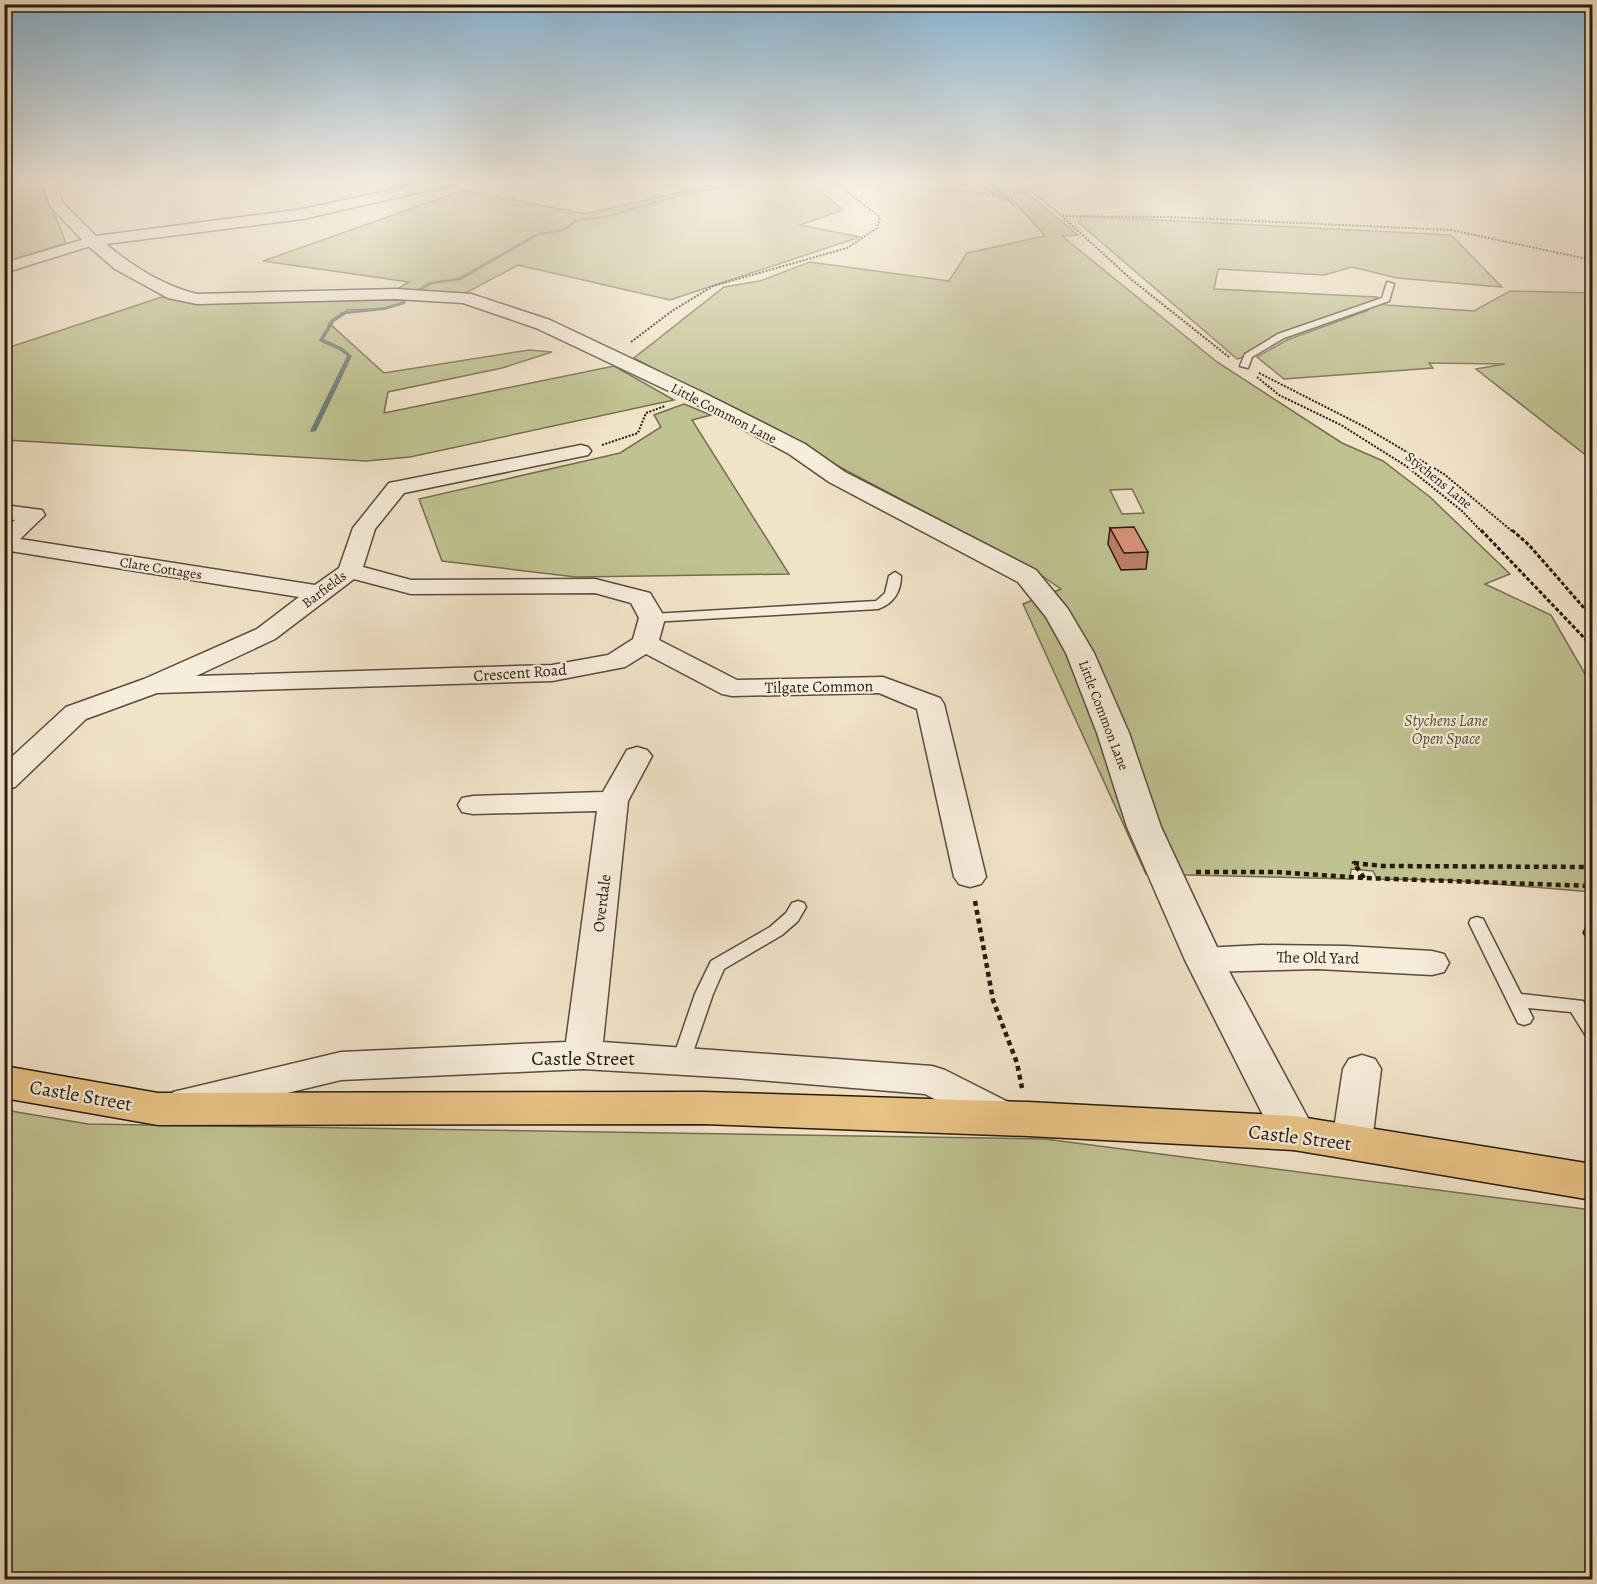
<svg xmlns="http://www.w3.org/2000/svg" width="1597" height="1584" font-family="Alegreya,serif">
<rect width="100%" height="100%" fill="#f1e3c8"/>
<filter id="stains"><feTurbulence type="fractalNoise" baseFrequency=".00333" numOctaves="4"/><feColorMatrix values="0 0 0 0 .2 0 0 0 0 .09 0 0 0 0 .02 0 0 0 .5 -.17"/></filter>
<radialGradient id="worn" r=".72"><stop offset=".6" stop-color="#630" stop-opacity="0"/><stop offset="1" stop-color="#630" stop-opacity=".3"/></radialGradient>
<path fill="#c0c292" stroke="#746e50" stroke-width="1.5" fill-rule="evenodd" d="M5,181H41L66,243L5,262Z
M708,181H808L843,210L800,225L860,237L670,300L518,265L462,295L392,292L409,282L263,261L464,190L586,214L710,185Z
M973,181H1013L1078,235L1062,236L1217,362L1342,443L1383,461L1430,497L1510,574L1485,584L1551,615L1592,686V892L1447,880L1377,879L1373,871L1351,869L1350,879L1146,874L1023,604L1061,589L1029,567L634,358L724,287L760,281L810,262L949,281L967,253L1045,236L1011,198L1003,200ZM1132,489L1144,513L1122,514L1110,490Z
M1080,216L1451,235L1502,287L1397,278L1352,267L1324,275L1218,269L1214,289L1377,297L1386,305L1474,311L1510,291L1592,293V460L1476,369L1505,364L1429,363L1433,368L1284,379L1257,357L1287,340L1369,310L1281,336L1248,356L1237,359L1078,222L1081,219Z
M162,297L200,301L404,300L403,303L381,309L348,310L329,323L384,373L529,350L552,352L502,368L388,392L384,413L614,366L674,400L410,457L366,461L5,440L4,349Z
M684,404L711,415L692,420L789,574L576,577L442,561L419,499L620,453L661,427L654,415Z
M5,1110L88,1124L1045,1139L1592,1210V1579H5Z"/>
<g fill="none" stroke-linecap="round" stroke-linejoin="round">
<path fill="#6d7c77" fill-rule="evenodd" d="M751,181H756L679,197L604,218L578,221L565,231L539,235L461,280L432,284L413,295L409,294L429,282L458,278L537,233L563,229L576,219L604,216L678,195Z
M986,181H990L1015,204V206H1013Z
M403,296L407,297L405,304L385,310L346,314L334,322L324,339L343,348L352,356L316,431L311,432L310,431L347,356L339,350L319,341V340L331,320L342,312L385,307L401,302Z"/>
<defs>
<path id="service" d="M1387,282L1394,284L1389,301L1284,338L1252,357L1248,368L1240,366L1245,354L1278,334L1382,298Z
M895,572L901,576C901,592 893,604 878,609L652,622L646,618L652,614L876,601L885,593L889,576Z
M798,901L804,903L806,907L798,921L782,935L724,969L713,994L690,1061L688,1066L681,1068L674,1066L672,1061L695,994L711,961L770,927L786,913L792,903Z
M1477,917L1483,919L1485,923L1521,994L1583,1001L1592,1016V1038L1586,1036L1571,1012L1528,1008L1533,1018L1530,1023L1524,1025L1518,1023L1469,923L1471,919Z"/>
<path id="minor" d="M92,237L99,241L97,244L4,273V263Z
M581,445L588,447L591,451L588,455L404,493L375,529L363,567L411,580L595,579L650,593L665,618L659,640L737,680L883,677L940,698L944,704L986,877L981,884L970,887L959,884L954,877L917,709L879,693L732,696L722,694L646,654L625,667L552,681L157,693L86,719L15,787L4,790V764L66,707L144,679L257,629L299,597L4,550V529L15,520L4,519V505L42,510L45,515L20,539L315,585L339,568L353,528L389,483ZM354,579L411,594L595,593L631,603L639,618L633,639L608,655L552,665L196,676L275,639Z
M637,747L647,750L652,756L628,801L603,1042L932,1066L945,1070L1018,1107L1023,1118L1018,1129L1004,1133L990,1129L925,1094L735,1078L583,1069L341,1080L187,1117L173,1112L168,1102L173,1092L341,1052L566,1042L597,811L473,814L462,812L458,805L462,798L473,796L603,792L627,750Z
M1261,945L1346,946L1432,951L1444,954L1449,963L1444,972L1432,975L1318,969L1204,972L1192,968L1187,960L1192,952L1204,948Z
M1362,1055L1375,1059L1381,1069L1372,1142L1366,1153L1352,1158L1338,1153L1332,1142L1343,1069L1349,1059Z"/>
<path id="tertiary" d="M42,181H56L62,202L96,236L303,209L433,181H458L456,184L451,185L303,219L106,244C132,266 164,286 197,294L396,289L471,294L550,320L704,393L805,444L845,472L1036,570L1068,609L1094,653L1129,733L1161,827L1223,960L1316,1133L1309,1145L1294,1150L1279,1145L1272,1133L1185,960L1127,827L1097,733L1066,653L1046,617L1018,582L829,482L789,454L690,401L536,328L463,303L396,299L197,304L168,298L115,269L86,244L50,206Z"/>
<path id="primary" d="M4,1066L158,1093L704,1092L1028,1102L1294,1116L1592,1164V1200L1294,1150L1028,1136L704,1124L158,1125L4,1098Z"/>
</defs>
<use href="#service" stroke="#5a4c3d" stroke-width="3"/>
<use href="#minor" stroke="#5a4c3d" stroke-width="3"/>
<use href="#tertiary" stroke="#5a4c3d" stroke-width="3"/>
<use href="#primary" stroke="#271a0f" stroke-width="3"/>
<path stroke="#271a0f" stroke-width="2" stroke-dasharray="2 1.5" stroke-linecap="butt" d="M874,181L996,196L1030,191
M1018,181L1054,209L1132,280L1229,357
M1062,216L1169,217L1451,230L1592,260
M631,342L672,311L713,286L847,248L877,228L880,217L833,181
M1259,373L1363,426L1444,474L1513,532
M1257,377L1279,395L1341,425L1406,466L1462,511L1482,532
M602,445L638,433L646,413L665,406"/>
<path stroke="#271a0f" stroke-width="3" stroke-dasharray="4 2" stroke-linecap="butt" d="M1481,530L1592,646
M1512,530L1529,545L1592,617"/>
<path stroke="#271a0f" stroke-width="4.5" stroke-dasharray="5 4" stroke-linecap="butt" d="M1196,872H1276L1364,878L1592,886
M1364,878L1354,863L1383,866L1592,867
M975,901L993,1000L1017,1063L1022,1088"/>
<use href="#service" fill="#f6eddb" fill-rule="evenodd"/>
<use href="#minor" fill="#f6eddb" fill-rule="evenodd"/>
<use href="#tertiary" fill="#f6eddb" fill-rule="evenodd"/>
<use href="#primary" fill="#e8c284" fill-rule="evenodd"/>
</g>
<path fill="#bb7e6b" stroke="#271a0f" stroke-width="1.5" d="M1110,528L1148,552L1146,569L1121,570L1108,544Z
M1593,911V947L1583,933Z"/>
<path fill="#d9937c" stroke="#271a0f" stroke-width="1.5" d="M1134,527L1148,552L1124,553L1110,528Z"/>
<linearGradient id="sky" x2="0" y2="1"><stop stop-color="#89b8d7"/><stop offset="0.45" stop-color="#f9f2e6"/><stop offset="1" stop-color="#f9f2e6" stop-opacity="0"/></linearGradient>
<rect width="1597" height="402" fill="url(#sky)"/>
<g text-anchor="middle" stroke-width="4.5" stroke-linejoin="round" paint-order="stroke">
<g font-size="14" fill="#271a0f" stroke="#f6eddb">
<text transform="translate(724 413) rotate(27)" y="5">Little Common Lane</text>
<text transform="translate(1439 480) rotate(39)" y="5">Stychens Lane</text>
<text transform="translate(161 568) rotate(9)" y="5">Clare Cottages</text>
<text transform="translate(324 589) rotate(-37)" y="5">Barfields</text>
<text transform="translate(1104 715) rotate(69)" y="5">Little Common Lane</text>
</g>
<g font-size="16" fill="#271a0f" stroke="#f6eddb">
<text transform="translate(520 672) rotate(-4)" y="6">Crescent Road</text>
<text transform="translate(819 686) rotate(-1)" y="6">Tilgate Common</text>
<text transform="translate(601 903) rotate(-83)" y="6">Overdale</text>
<text transform="translate(1318 957) rotate(1)" y="6">The Old Yard</text>
</g>
<g font-size="16" font-style="italic" fill="#554c36" stroke="#f6eddb">
<text x="1446" y="726">Stychens Lane<tspan x="1446" dy="18">Open Space</tspan></text>
</g>
<g font-size="20" fill="#271a0f" stroke="#f6eddb">
<text x="583" y="1065">Castle Street</text>
<text transform="translate(81 1095) rotate(10)" y="7">Castle Street</text>
<text transform="translate(1300 1137) rotate(7)" y="7">Castle Street</text>
</g>
</g>
<rect width="1597" height="1584" fill="none" stroke="#f1e3c8" stroke-width="24"/>
<rect x="6" y="6" width="1585" height="1572" fill="none" stroke="#271a0f" stroke-width="3"/>
<rect x="12" y="12" width="1573" height="1560" fill="none" stroke="#271a0f" stroke-width="1.5"/>
<rect width="100%" height="100%" filter="url(#stains)"/>
<rect width="100%" height="100%" fill="url(#worn)"/>
</svg>
